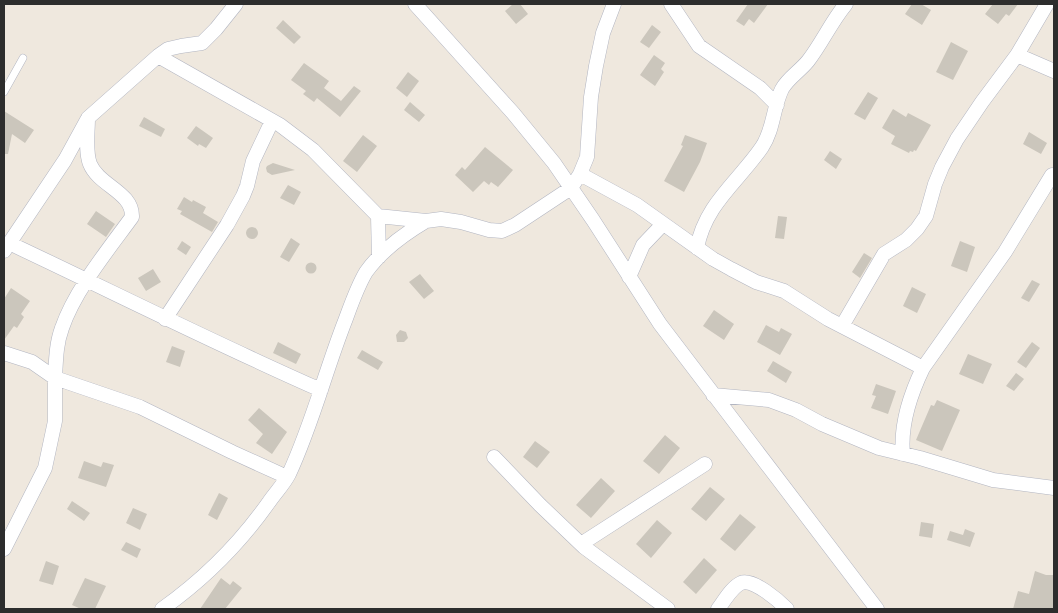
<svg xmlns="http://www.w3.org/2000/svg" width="1058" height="613" font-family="'PT Sans',sans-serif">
<rect width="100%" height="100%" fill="#efe8de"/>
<path fill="#cbc6bc" d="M513,4H520L528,14L516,24L505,11Z
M748,4H768L754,23L749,19L744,26L736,21Z
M912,4H921L931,10L922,25L905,14Z
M993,4H1018L1009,16L1006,14L998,24L985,14Z
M283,20L301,37L294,44L276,28Z
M652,25L661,32L649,48L640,42Z
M951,42L968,51L953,80L936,72Z
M654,55L665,63L661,69L664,72L655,86L640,75Z
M304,63L329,81L324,88L341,101L354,86L361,91L340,117L317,98L314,102L303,94L306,91L291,80Z
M408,72L419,81L407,97L396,88Z
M868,92L878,98L865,120L854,114Z
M410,102L425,115L419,122L404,110Z
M893,109L906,117L908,113L931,125L916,151L914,150L913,152L910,151L909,153L891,144L895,136L882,128Z
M4,111L34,130L25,143L12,134L8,154H4Z
M144,117L165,129L161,137L139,126Z
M196,126L213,138L206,148L199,144L198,146L187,138Z
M1029,132L1047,143L1041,154L1023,144Z
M363,135L377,146L357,172L343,161Z
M685,135L707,143L700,162L684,192L664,181L683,146L681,145Z
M485,147L513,170L498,187L491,182L489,185L484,181L473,192L455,175L462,167L465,170Z
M830,151L842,159L836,169L824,160Z
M273,163L295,170L272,175L267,172L266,168L267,166Z
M288,185L301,192L294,205L280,198Z
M184,197L192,202L193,200L206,207L203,213L218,222L212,232L180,214L182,211L177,209Z
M96,211L115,224L106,237L87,224Z
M778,216L787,217L784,239L775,238Z
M246 233a6 6 0 1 1 12 0a6 6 0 1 1-12 0Z
M291,238L300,244L289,262L280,257Z
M182,241L191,247L186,255L177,249Z
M960,241L975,247L967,272L951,266Z
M864,253L872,258L860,278L852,272Z
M305.5 268a5.5 5.5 0 1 1 11 0a5.5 5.5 0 1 1-11 0Z
M153,269L161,282L146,291L138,278Z
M420,274L434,291L424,299L409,282Z
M1032,280L1040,284L1029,302L1021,298Z
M912,287L926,294L917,313L903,306Z
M11,288L30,301L21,314L24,317L17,328L14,326L4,340V299Z
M714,310L734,324L724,340L703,326Z
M766,325L779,332L781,328L792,334L780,355L757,342Z
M400,330L406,332L408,338L404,342H397L396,335Z
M278,342L301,354L296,364L273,353Z
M1032,342L1040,348L1026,368L1017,362Z
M172,346L185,351L180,367L166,362Z
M362,350L383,362L378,370L357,358Z
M968,354L992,364L983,384L959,374Z
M773,361L792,372L786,383L767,371Z
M1016,373L1024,379L1014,391L1006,386Z
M876,384L896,391L888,414L871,408L876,396L872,395Z
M937,400L960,410L942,451L916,440L931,405L934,406Z
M259,408L287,432L272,454L256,443L263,434L248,420Z
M665,435L680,448L659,474L643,461Z
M535,441L550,452L537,468L523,457Z
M84,461L101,467L103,462L114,465L106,487L78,478Z
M601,478L615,491L591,518L576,505Z
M710,487L725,499L706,521L691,509Z
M219,493L228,498L217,520L208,515Z
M72,501L90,513L84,521L67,509Z
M133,508L147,514L140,530L126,523Z
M740,514L756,527L735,551L720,539Z
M657,520L672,533L651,558L636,544Z
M921,522L934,524L932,538L919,536Z
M965,529L975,533L970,547L947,540L950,531L963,535Z
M126,542L141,549L137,558L121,550Z
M704,558L717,570L696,594L683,582Z
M46,561L59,566L53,585L39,581Z
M1035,571L1046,575H1054V609H1013L1018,591L1029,594Z
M85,578L106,586L95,609H81L72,605Z
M221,578L230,585L233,581L242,588L225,609H200Z"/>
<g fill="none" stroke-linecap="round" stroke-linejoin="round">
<defs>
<path id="service" d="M4,92L23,58"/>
<path id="minor" d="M415,4L513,113L554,163L593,220L660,324L877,609
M671,4L699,46L760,88L777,105
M1017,55L1054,71
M158,56L168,49L181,46L202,43L216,29L236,4
M88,118C88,132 85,151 90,164C99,186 133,192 132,217C108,250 75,290 62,328C56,344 56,361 55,378L140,407L232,452L287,477
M580,174L637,205L713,259L731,269L756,282L784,291L828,319L923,368
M378,216L379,257
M9,243C113,292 216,344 321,390
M697,248C705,204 739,181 762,147C774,129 773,107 782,89C788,78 800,71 808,61C822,43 831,22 846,4
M4,251L65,160L88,118L158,56L280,125L313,150L378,216L426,221L441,219L461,222L489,230L502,231L515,225L571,188L580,174L587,157L591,97L596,66L603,33L614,4
M629,277L643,245L663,224
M165,319L227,225L243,196L247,186L253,161L272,121
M842,326L884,254L906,240L917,229L926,216L935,184L942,167L957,139L982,102L1017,55L1047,4
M4,353L32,362L55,378V421L45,468L4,549
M713,395L769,400L796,410L822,424L879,448L920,458L993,480L1054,488
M903,454C900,424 910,395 923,368L1005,252L1052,175
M494,457L540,505L584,547L668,609
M581,544L705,464
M162,609C203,580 240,543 269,502C275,493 284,484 289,474C312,425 325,372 345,321C351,305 357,287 366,272C381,251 404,234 426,221
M718,609C724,601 732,587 741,583C753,578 779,601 787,609"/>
</defs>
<use href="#service" stroke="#b2b5c1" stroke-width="8"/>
<use href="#minor" stroke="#b2b5c1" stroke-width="15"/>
<use href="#service" stroke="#fff" stroke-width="7"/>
<use href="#minor" stroke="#fff" stroke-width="14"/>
</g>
<rect width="1058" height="613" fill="none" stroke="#2d2d2d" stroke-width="10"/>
</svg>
